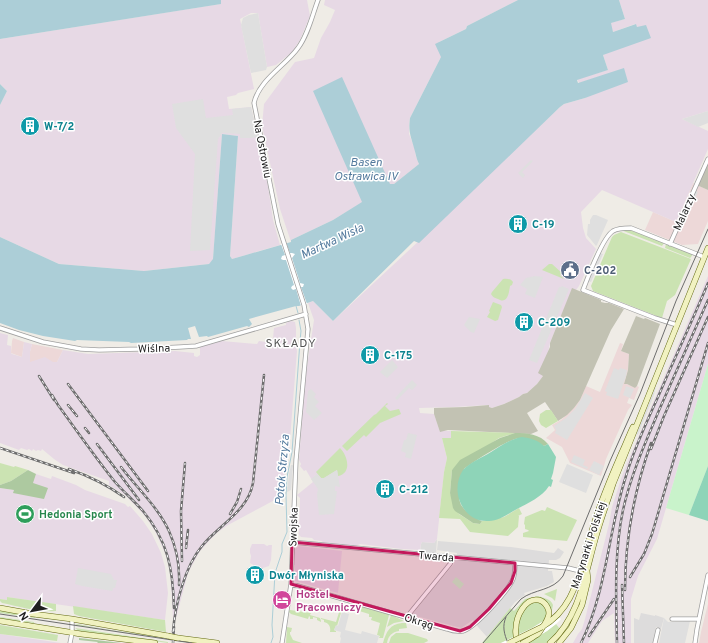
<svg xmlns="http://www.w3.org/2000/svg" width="708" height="643" font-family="Overpass,sans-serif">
<rect width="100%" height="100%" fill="#efece6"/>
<path fill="#dddcdc" d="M437,539L436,553L420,552L421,544L422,542L434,543Z
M438,541L511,547L554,553L558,548L564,552L560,558L556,560H549L548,571H552L554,582L547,586L524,593L525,595L515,602L487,637L478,627L473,620L461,628L416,616L413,614L434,587L454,564L457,553L437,550Z
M641,613L655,616V615L664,618L661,629L656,627L653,643H634V618L639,620Z"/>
<path fill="#edd8d8" d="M693,183L708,190V221L698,244L682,245L645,230L653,212L676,222Z
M13,338L24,342L22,357L11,353L12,341Z
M620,343L623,344L621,351L629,354L628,370L624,384H627L635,388L637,386L639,387L634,400L629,398L627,403L632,405L628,410L606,459L601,476L570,463L562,447L546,438L555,430L552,425L561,420L574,408L580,400L586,386L600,392Z
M32,344L63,350L57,362H30V352Z
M708,604V643H699L701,632Z"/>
<path fill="#e7d9e5" d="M221,0H307L310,16L300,40L292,52L276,65L267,67L258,13H251L240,19L254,89L238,93L236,95L227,97L229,109L251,107L268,186L273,220L280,245L232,259L230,256L238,136L222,134L213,260L209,264L144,271L59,264L0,237V105L7,91L0,84V39L220,4Z
M325,0H518L467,26L466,29L439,42L441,57L410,118L409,124V134L415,149L416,157L419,164L394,184L391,185L333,220L291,240V242L280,209L262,126L264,104L295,62L314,58L321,38L330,22L335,10L324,5Z
M619,0H708V111L682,119L708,131V149L676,222L602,190L581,212L583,228L586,238L596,249L579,286L576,290L572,289L550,343L543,376L537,384L527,393L523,394L519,397L504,404L492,408L489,407L488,405L454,407L419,408L420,413L434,414L440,431H451V438H442L447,458L444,472L437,539L434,543L422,542L421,544L420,550L402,549L360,544L356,546L323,543L322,541L314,540L312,538L301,537L299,535L300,498L297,495L313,482L306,470L304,471L300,466L301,464L299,460L305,379L314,320L308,303L313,301L333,321L421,239L560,107L564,104L585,98L624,69L579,83L577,79L608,70L603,55L637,27L635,24L613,32L610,23L625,19Z
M708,276V364L657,539L638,576L631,599V643H615L614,613L602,621L588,643H573L578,634L582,629L585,619L609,524L612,507L623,473L642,428Z
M291,321L295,322L296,328V345L297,351L289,452L284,477V495L228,525L218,532L210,540L200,551L188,573L176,618H173L171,583L170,572L166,555L155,531L145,516L135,505L125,495L109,485V481L63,465L54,459L42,449L41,451L38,450L36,451L33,449L32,451L29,449L27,450L21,448L19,450L0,443V333L8,335L7,345L11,346V353L12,354L22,357L24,342L32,344L30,352V362L45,357L53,362H57L63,350L88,354L175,351L194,353V356L197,357L200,355V347L222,341L257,344L259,341L266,342L268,343V348L272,349L274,328L286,325V323Z
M36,474L51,479L52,476L76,485L85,490L125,504L128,507L130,506L143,521L152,534L161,553L165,567L168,593L165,620L7,597V600L0,599V488L14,490V493L33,482Z
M252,544H264L267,546L269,545H272L271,560L269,566L260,569L250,563L251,556L250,553V549Z
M299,546L342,551L338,593L295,581V565H294L295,549Z
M0,634L61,643H0Z"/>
<path fill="#c2c2b3" d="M708,163V190L699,186L698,185Z
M572,288L601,300V302L605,303H609L624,309L611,330L580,400L574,408L567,415L558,421L545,402L527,413L538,431L531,434L448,430L440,432L434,414V408L465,407L489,405V407L492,408L504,404L519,397L523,394L527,393L537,384L543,376L538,373L550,347V343Z
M636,316L644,319L645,318L660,324L637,386L635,388L627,384H624L628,370L629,354L621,351Z"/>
<path fill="#cbe3b2" d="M621,230H630L664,243L662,246Z
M621,232L691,259L675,295L667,301L662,318L593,291L591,286L612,237L614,235Z
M666,244L693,254L691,257L690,258L665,248Z
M549,264H552L562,273L560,275L564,279L542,270Z
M503,279C507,278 511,279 513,282L512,285L510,286C509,292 508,303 500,300C496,298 493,298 491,294L492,292Z
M493,302L501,305L502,307L498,320L495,321L487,317L490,312L489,311Z
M387,403L388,404L385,406L390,411L399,409L401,414L380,423L366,437L364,435L347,451L342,446L374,415L376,414Z
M546,410H551L558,421L546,428L541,425L539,421L540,414Z
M451,431L515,433L499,438L452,470L450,493L459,514L473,523L480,524L482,521H484L504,517L519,508L522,514L518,516H519L518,527L508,536L470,532L460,519L439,518L444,472L447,458L442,438H451Z
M340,448C348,456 352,473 338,476L337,470L324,478H321L316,472Z
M0,463L14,467L15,466L28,470L11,481L0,485Z
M547,507L577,520L567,541L523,537V533L529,531L528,530L525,529V525L524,524L525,517L542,510L545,511Z
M557,589L555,601L552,598L544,594Z
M538,596C544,598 551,599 553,605L552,610L551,611L549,605L545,600L525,603L514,637L501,643H482L510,608L514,611L525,599Z
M7,597L56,604V611C41,613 17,606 2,603L0,601V599L7,600Z
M539,602C543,604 546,607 547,612C548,623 527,631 518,635C517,622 522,602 539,602Z
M353,603L388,613V614L389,615L383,638H379L380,636L377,635L380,623L371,620L372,617H369V614L356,610L355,611L351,610Z
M73,606L165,620L166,632L79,616L74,614Z
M341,606H343L337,626H336L334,630L336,631V632H330C331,627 329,623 324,622V620L321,619V622L317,620V618L313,617V619H310V617L309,616L308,619L291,614L289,612L290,610L311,613L310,615L320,618V621L321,618L336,622Z
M0,611H7L58,619V620L35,617V618L0,613Z
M391,615L404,621L394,623L387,627Z
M0,617L34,622V623L0,619Z
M402,623H406L407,628L399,629V631C392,632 388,636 387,643H383C386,632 390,624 402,623Z
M77,624L104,629L168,638V639L75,625Z
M556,624L560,629L547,643H527L547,631Z
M0,625L58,635L57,641L0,634Z
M287,627L292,628L291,632H290V634L293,640L302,643H286Z
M75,628L168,642V643L79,631Z
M396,633H408L427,639L428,641L424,643H389L391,637Z"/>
<path fill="#adc9a0" d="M515,433C527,433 540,434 548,444L544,446C539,444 526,438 521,438C511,437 473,462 464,469L459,499L461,505L465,510L479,520L482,521L480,524L473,523L455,511L453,508L450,493L452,470L460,460L500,438Z
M28,470L36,474L33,483L48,488L44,499L13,493L14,490L0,488V485L11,481Z
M79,638L121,643H97L98,642L79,640Z"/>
<path fill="#c9f3cb" d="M708,364V466L689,515L666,508Z
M456,577L464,584L460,589L452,582Z"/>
<path fill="#8ed4b8" d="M522,437C530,438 538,440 544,446L548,444L556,457L553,473L551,479L553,480L551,487L549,486C542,497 528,503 517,509C508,514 499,521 489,521C463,523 449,491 463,470C469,463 483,457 491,452C501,446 510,439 522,437Z
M708,466V521L689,515Z"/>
<path fill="#dfdfdf" d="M258,13L267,67L266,70L251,73L241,25L243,18L249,15Z
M203,99L206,118L233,115L232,109L251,107L258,137L251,138H240V134L222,133L218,139L210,250L190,251L195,154L176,128L172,104Z
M708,111V123L698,127L682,119Z
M531,160L533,161L522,172L525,175L523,178L518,173Z
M695,191L698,192L683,224L681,223Z
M593,215H596L608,220L597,245L596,246L587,235L588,224H590V220Z
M600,253L603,254L591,282L588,281Z
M535,276L543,277L535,298L525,294L527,289L520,285L526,278Z
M562,286L569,289L537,363L529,360L559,287H561Z
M469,317L480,319L474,333L471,332L464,325Z
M392,360L398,367L387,378L380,372Z
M614,368L619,370L620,368L627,370L626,376L618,399L606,395L607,392L605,391Z
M412,380L417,385L412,390L409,388L397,400L395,398Z
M626,386L634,389L630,398L623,395Z
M656,386L654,395L638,435L636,434Z
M311,389L316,394L314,397L319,402L315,406L322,413L314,420L306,412L308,391Z
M585,393L593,398L567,440L555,433L556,430L554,426L566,418L575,409Z
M408,433L417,435L411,459L405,457L406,453L401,451L404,440H406Z
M574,455L585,460L583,465L588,467L587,469L571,462Z
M594,461L604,466L599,475L589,470Z
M567,464L593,475L586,493L559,482Z
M291,465H293L291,490L287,492L289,474Z
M337,470L340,487L335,486V491H337L334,514L319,515L317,494L318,489L311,479L317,474L321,478H324Z
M78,568L111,574L114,580H117L115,588H113V590L112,591L82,586L75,584Z
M342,612L349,614L345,630L361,634L362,631L379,636L377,643H340L341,638L340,637L341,632L334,630L336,625L338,626Z
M664,618L668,622L690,621L685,643H659Z"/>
<path fill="#acced7" d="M0,0H221V4L0,39Z
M518,0H619L625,19L611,23L613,32L636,24L637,27L646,25L651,38L603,55L608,70L577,80L578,83L624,68L628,82L585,98L564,104L560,107L419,243L414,241L333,321L313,301L299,306H296L249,319L252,324L249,327L247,326L208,337L207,336L199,337L195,326L188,328L191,339H188L187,340L131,343L129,342L77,340L75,341L43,336L19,330L0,323V237L59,264L144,271L209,264L213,259L222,134L238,136L230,256L232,259L291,242V240L333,220L362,202L313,91L342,77L390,184H394L419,164C416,158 416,154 414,148C411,136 408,132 410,118L441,57L435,44L466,29L467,26Z
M0,84L7,91L0,105Z"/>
<path fill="#fff" d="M286,242L290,253H292L295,254L292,258L300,283L304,284L303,287H301L307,304L301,306L296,289L293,290L291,288L292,286L294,285L286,260H283L281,259L282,256L285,255L281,244Z
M555,614L561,619L556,624L547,631L527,643H518L536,633L516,643H501L532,628L550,617L551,618Z"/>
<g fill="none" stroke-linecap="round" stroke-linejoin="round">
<path stroke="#acced7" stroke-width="1" d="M296,306L298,313
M271,643L273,637L272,625L275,573L282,552V544L287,532L286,495L287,477L292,452L300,341L301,331L299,320"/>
<defs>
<path id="street" d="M670,244L708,159
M677,325L655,318L583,290C588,277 602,238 613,231C618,228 625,228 631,228L704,257
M0,328L43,342L81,349L99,350L140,349L180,347L196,346L306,314
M292,542L568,568L580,571
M291,584L447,629C452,631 457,632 463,631C475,628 508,591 513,579C515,574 515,569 515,563
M408,617L410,613L450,564L453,558
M672,619H699
M70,643L72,633V619
M282,643L291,584L296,460L308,329L304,305L278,224L254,103C259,80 285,66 298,48C308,35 312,16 318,0
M655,643L658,630
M695,643L697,629L708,575"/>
<path id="secondary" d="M0,608L33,614L72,619L168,636
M0,621L81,634L155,643
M542,627C569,611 576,586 584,559C588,544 592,529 597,515C604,493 613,473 622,452C626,444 629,435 633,427
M178,638L217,643
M518,643C516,638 515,633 516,628C516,617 525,597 539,600C546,602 551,611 548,617C547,621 544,625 542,628C540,631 539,634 536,635C532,638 527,641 523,643
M550,643C579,618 585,575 595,540C600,521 607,503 613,484L708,248
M559,643L571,628L582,605L588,580L587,571"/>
</defs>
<use href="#street" stroke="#a0a0a0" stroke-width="5"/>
<use href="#secondary" stroke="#636a12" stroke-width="6"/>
<use href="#street" stroke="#fff" stroke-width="3.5"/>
<use href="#secondary" stroke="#f1f2c1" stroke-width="5"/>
<path stroke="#6d6d6d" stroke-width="1" d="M0,614L192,643
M506,617C502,626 504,634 508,643
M483,643L521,599C534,589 553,591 563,576L610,461L640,394L676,301L708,229"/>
<defs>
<path id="rail" d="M39,376L54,400
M68,384L148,491
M52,395L58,405C77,431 95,457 115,482C124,492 134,501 143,511C168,541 173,569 174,608
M68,405L77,416
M85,428L89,433
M97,444L139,500
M0,448L74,473
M651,449L664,416L708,317
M121,467C137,488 158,507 169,531C177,549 180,567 179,585
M69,469C89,476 107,485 124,497
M230,514L237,502L241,489
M186,548L188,530
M182,561L181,511L185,463
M630,577L644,554L652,534L708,343
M622,585L624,643
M625,590C625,540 634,491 651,443
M173,632C175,605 185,566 202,546C219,525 248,511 253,483L264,375
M589,636L614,599
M173,643L174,627
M581,643C607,591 608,531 626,476C634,449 646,423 658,397C674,359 692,322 708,283
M617,643C616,599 614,553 623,510C631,474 646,441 660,408C676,372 692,336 708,300"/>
</defs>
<use href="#rail" stroke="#6d6d6d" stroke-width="2.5"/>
<use href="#rail" stroke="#fff" stroke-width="1" stroke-dasharray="3" stroke-linecap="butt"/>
<defs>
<path id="secondary-bridge" d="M168,636L178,638
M509,643L542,627"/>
</defs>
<use href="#secondary-bridge" stroke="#636a12" stroke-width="6" stroke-linecap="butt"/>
<use href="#secondary-bridge" stroke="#f1f2c1" stroke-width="5"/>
</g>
<path fill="#c2185b" fill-opacity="0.2" stroke="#c2185b" stroke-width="3" stroke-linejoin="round" d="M292,542L515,563V571L511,583L489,609L470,627L460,631L291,584Z"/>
<defs>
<symbol id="building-disc" viewBox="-11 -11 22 22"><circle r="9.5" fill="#0f9aa8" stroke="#fff"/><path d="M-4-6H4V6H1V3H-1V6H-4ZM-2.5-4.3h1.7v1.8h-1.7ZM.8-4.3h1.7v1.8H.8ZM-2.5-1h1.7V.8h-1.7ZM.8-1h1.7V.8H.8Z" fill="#fff"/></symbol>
<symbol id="civic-disc" viewBox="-11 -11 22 22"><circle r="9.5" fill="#5c6f8a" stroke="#fff"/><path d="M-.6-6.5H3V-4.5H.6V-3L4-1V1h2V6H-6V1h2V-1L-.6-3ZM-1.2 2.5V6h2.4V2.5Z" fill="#fff"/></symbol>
<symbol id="stadium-disc" viewBox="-11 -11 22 22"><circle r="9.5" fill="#2e9e5b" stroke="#fff"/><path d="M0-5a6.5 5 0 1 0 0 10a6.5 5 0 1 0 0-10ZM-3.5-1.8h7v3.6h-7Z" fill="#fff"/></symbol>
<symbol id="hotel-disc" viewBox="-11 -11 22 22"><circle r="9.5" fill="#d1479c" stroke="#fff"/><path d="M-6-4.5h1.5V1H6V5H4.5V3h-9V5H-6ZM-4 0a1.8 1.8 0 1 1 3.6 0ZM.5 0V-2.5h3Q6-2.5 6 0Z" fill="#fff"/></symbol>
</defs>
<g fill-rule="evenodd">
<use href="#building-disc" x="19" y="115" width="22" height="22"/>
<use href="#building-disc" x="507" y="213" width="22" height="22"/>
<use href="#civic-disc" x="559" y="259" width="22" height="22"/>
<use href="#building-disc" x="513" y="311" width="22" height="22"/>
<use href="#building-disc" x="359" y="344" width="22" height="22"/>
<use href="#building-disc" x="374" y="478" width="22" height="22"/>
<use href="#stadium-disc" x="14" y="503" width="22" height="22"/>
<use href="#building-disc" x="244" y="564" width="22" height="22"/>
<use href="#hotel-disc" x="271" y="589" width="22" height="22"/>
</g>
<g text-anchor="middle" stroke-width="3" stroke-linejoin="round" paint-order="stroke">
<g font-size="11" font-weight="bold" fill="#0d838f" stroke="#fff" text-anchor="start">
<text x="44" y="130">W-7/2</text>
<text x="532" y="228">C-19</text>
<text x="538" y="326">C-209</text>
<text x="384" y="359">C-175</text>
<text x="399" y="493">C-212</text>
<text x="269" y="579">Dwór Młyniska</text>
</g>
<g font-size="11" fill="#1f1f1f" stroke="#fff">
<text transform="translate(263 149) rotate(79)" y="4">Na Ostrowiu</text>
<text transform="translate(684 212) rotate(-66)" y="4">Malarzy</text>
<text transform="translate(154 348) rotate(-2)" y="4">Wiślna</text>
<text transform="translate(293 527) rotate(-88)" y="4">Swojska</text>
<text transform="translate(588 545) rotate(-72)" y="4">Marynarki Polskiej</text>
<text transform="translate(436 556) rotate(5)" y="4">Twarda</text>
<text transform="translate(419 621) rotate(17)" y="4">Okrąg</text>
</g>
<g font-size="11" font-weight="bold" fill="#4e5e75" stroke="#fff" text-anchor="start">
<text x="584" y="274">C-202</text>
</g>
<g font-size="11" font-weight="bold" fill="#27864d" stroke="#fff" text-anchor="start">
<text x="39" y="518">Hedonia Sport</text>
</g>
<g font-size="11" font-weight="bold" fill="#b23c85" stroke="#fff" text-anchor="start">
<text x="296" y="598">Hostel<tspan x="296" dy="13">Pracowniczy</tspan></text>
</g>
<g font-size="12" font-style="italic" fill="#537a9d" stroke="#fff">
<text x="366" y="166">Basen<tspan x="366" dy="14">Ostrawica IV</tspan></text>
<text transform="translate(332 241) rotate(-25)" y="4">Martwa Wisła</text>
<text transform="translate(282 470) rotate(-85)" y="4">Potok Strzyża</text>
</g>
<g font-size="12" letter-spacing="1" fill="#525252" stroke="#fff">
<text x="291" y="347">SKŁADY</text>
</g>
</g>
<g transform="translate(32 611) rotate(238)" stroke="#ffffff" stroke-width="3" paint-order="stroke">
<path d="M0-3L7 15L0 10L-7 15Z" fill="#1f1f1f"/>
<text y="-6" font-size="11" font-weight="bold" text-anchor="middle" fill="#1f1f1f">N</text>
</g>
</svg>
